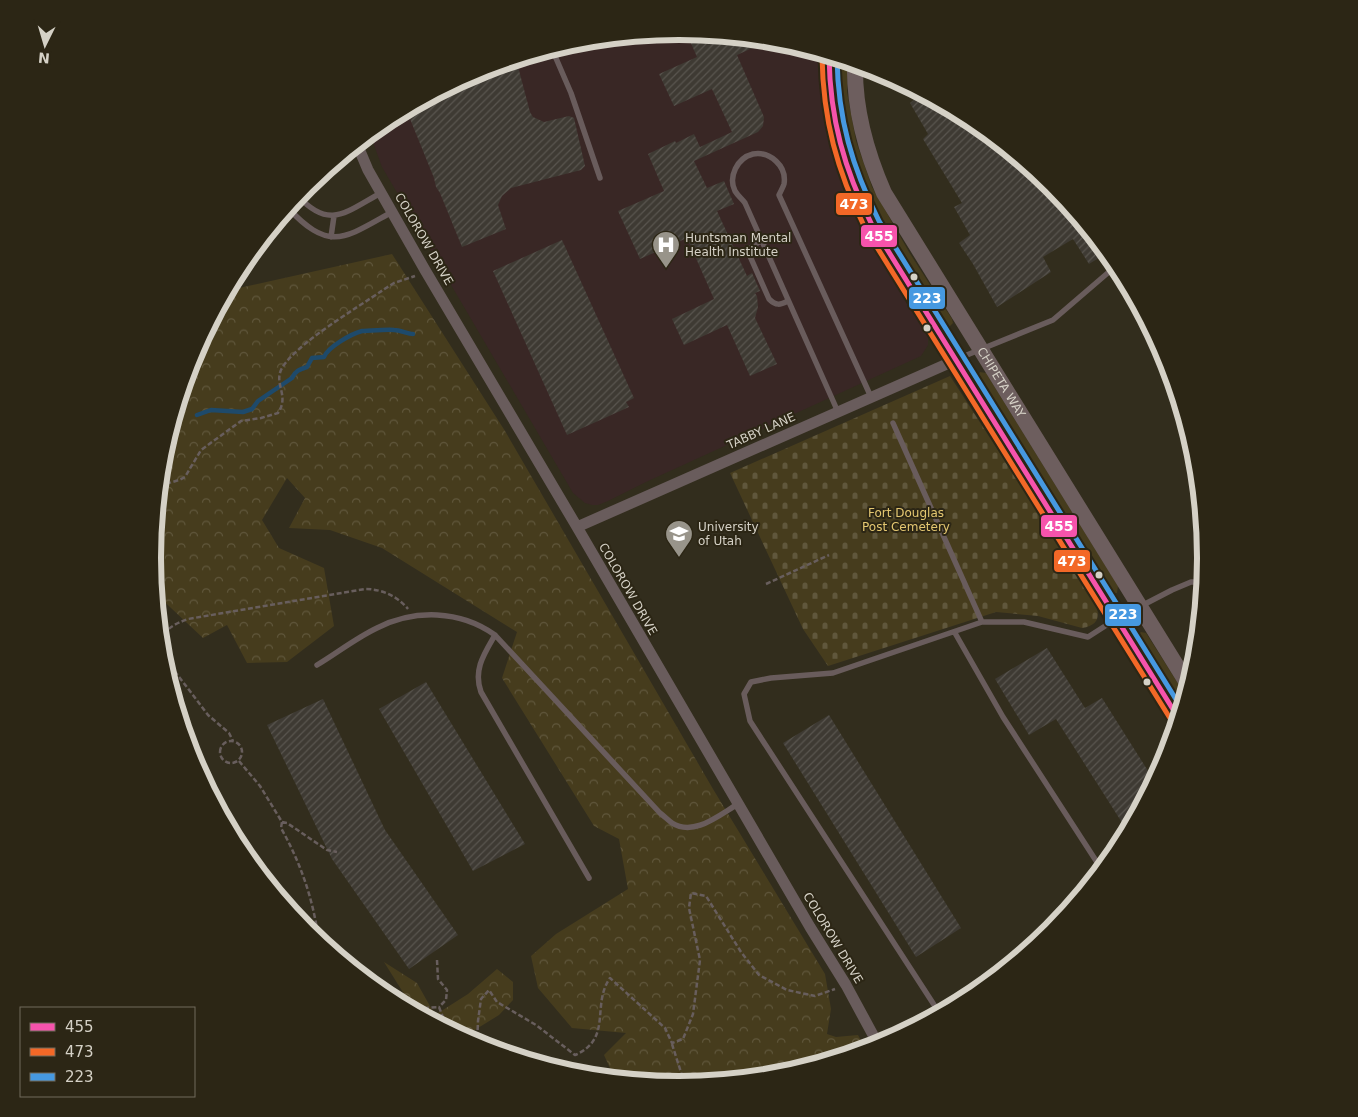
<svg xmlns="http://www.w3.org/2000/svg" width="1358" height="1117" font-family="'DejaVu Sans',sans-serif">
<defs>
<pattern id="forest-crowns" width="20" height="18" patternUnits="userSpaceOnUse" patternTransform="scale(1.25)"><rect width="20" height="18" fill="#463c1d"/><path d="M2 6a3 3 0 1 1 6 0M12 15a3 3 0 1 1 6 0" fill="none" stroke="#60573c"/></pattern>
<pattern id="cemetery-stones" width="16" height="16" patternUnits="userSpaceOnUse" patternTransform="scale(1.25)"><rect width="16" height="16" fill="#463c1d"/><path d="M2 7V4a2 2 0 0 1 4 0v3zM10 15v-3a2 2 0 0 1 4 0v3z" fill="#60573c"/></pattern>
<pattern id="building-hatch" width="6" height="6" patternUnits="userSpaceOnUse" patternTransform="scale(1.25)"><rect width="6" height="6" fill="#3e3a33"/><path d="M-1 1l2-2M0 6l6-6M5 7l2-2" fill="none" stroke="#59554f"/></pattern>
</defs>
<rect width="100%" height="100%" fill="#27231a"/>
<path fill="#322d1d" d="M154 559a525 525 0 1 1 1050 0a525 525 0 1 1-1050 0Z"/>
<path fill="#392725" d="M679,31L782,41L822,54L823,107L836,164L846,191L858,216L928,330V345L921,356L646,482L608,501L598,505H592L585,503L573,493L382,167L370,134L386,120L477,71L576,41Z"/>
<path fill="#463c1d" d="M838,59L848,61L847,92L856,141L872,187L909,252L952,319L953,323L949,327L945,325C893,245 832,159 838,59Z
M980,372L986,373L1118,586L1117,593H1112L1109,590L978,377Z
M1141,632L1146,633L1186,696L1182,708L1140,640L1138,635Z"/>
<path fill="url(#forest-crowns)" d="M392,254L505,431L713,789L825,974L831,1009L827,1034L836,1037L858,1035L866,1050L782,1076L679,1086L615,1079L604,1055L626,1033L572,1028L538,988L531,956L556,934L628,889L619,839L594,826L502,678L517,632L382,548L330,530L289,528L305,498L287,478L262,520L279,548L324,568L334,626L287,662L247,663L227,625L203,638L155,593L152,558L162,455L192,356L220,305L239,288Z
M384,962L417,983L435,1015L468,994L497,969L513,982V1000L499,1015L465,1036L456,1029L451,1031L416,1013Z
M498,1040L533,1055L534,1063L484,1048Z"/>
<path fill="url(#cemetery-stones)" d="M950,376L1089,591C1097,605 1107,624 1082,628L1038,616L996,612L828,666L803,629L730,473Z"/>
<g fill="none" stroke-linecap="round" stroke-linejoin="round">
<path stroke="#1e4a6b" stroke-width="4.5" d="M197,415L211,410L243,412L252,409L258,401L292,378C295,371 300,369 307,367L312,358L324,357C328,347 351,334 362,331C367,331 389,329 394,330C401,330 407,334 413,334"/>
</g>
<path fill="url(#building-hatch)" d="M686,32L770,40L737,55L764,117L763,126L758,132L694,161L707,188L724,181L734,204L717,211L747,276L752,273L760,291L755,293L757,296L758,307L755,318L777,364L750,376L727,325L684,345L672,319L714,299L687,238L640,259L618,211L664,191L648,154L675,141L676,143L694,134L700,147L732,132L712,89L674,106L659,74L697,57Z
M516,59L530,112L533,117L544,122L569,116L574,118L585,166L581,170L511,188L502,196L498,205L506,229L462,247L440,193L436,187L434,178L406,109L478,71Z
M922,93L972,120L1041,177L1058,205L1065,201L1107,253L1089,264L1073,239L1043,257L1051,272L997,307L973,264L959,243L970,235L954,207L962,203L923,139L928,134L910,103Z
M562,240L634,398L626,402L629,407L567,435L493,271Z
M1047,648L1085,708L1102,698L1155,782L1128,832L1056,719L1029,735L995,679Z
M426,682L525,844L473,871L379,709Z
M323,699L385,830L458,935L409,969L332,859L267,725Z
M829,715L961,928L916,957L783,743Z"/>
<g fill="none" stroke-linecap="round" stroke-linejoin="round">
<path stroke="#685e5d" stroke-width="2.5" stroke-dasharray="5 2.5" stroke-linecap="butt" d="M159,486L179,480L185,477L201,450L241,421L261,418L278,413C290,395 273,384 282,368C297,343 357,308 383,290L394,283L415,276
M766,584L829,555
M160,641C167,627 175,624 188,619L365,589C382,589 397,596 408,609
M161,653L208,715L229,733L233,741
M220 752a11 11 0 1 1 22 0a11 11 0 1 1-22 0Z
M239,761L260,786L282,822L281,828C299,860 311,893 317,929
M282,822L287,823L327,850L337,852
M278,897L300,911L356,972
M437,960L438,979L447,990L446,1000L439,1007
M422,1016L425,1008L439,1007L448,1030
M672,1044L685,1085
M477,1045L478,1021L481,999L489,990L497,1002L536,1025L575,1055C613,1039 591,1005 610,978L665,1028L672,1043L683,1039L693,1014L700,960L689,908L691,893L706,896L741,952L759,975L787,990L815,996L835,989"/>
<path stroke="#695c5c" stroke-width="5.5" d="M552,49L571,93L600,178
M298,196C330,231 347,211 381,193
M288,208C330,253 345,238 392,212
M331,237L334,216
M762,240L750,248L749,254L769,299C776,306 780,305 788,301
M1150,335L1153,332
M957,359L1053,320L1117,265
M838,412L745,203C742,199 738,196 735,191C728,177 737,158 753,154C770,151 787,166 784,184C783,187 781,191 779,195L871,397
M893,423L982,622
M955,633L1003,717L1102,870
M495,635C484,654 473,670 481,692L589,878
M317,665C337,653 356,638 377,628C415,609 460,610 495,635L660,813C664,816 668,820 672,823C694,837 719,815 738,804
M940,1014L750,721L744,694L751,682L771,678L833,673L982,622H1024L1088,637L1116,619L1172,590L1191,582H1204"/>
<path stroke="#695c5c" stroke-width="11" d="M357,144L368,170L425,270L577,527L810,927L846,985L879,1046
M577,527L956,360"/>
<g stroke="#6d5e5e" stroke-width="16">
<path d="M829,56C828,119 843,169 872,225L1179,719"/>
<path id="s1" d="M855,64C854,109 866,152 884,193L1189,686"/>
</g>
<defs>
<path id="bus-1" d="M829,56C830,119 844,169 872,225L1179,719"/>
<path id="bus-2" d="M822,56C823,120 837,171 865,228L1173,723"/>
<path id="bus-3" d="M837,58C838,119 852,167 879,221L1182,709"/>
</defs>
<use href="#bus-1" stroke="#2c2615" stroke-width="9"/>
<use href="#bus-2" stroke="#2c2615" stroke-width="9"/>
<use href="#bus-3" stroke="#2c2615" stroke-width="9"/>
<use href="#bus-1" stroke="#f653ac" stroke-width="5"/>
<use href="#bus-2" stroke="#f36827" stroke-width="5"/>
<use href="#bus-3" stroke="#4699e1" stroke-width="5"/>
</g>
<defs>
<symbol id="hospital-pin" viewBox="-11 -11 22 30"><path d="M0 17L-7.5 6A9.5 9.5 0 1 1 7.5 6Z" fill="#98948a" stroke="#2c2615"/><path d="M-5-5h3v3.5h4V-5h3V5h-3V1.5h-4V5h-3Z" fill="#fff"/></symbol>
<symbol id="university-pin" viewBox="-11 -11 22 30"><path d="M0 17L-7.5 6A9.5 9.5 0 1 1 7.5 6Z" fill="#98948a" stroke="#2c2615"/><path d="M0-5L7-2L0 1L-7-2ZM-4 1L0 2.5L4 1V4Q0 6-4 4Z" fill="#fff"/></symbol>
</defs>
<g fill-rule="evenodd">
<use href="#hospital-pin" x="650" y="229" width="32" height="43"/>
<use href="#university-pin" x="663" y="518" width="32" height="43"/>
</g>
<g fill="#d5d1c6" stroke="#2c2615" stroke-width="2">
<circle cx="914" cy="277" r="4.5"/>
<circle cx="927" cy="328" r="4.5"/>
<circle cx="1099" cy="575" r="4.5"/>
<circle cx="1147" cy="682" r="4.5"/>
</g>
<g text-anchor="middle" stroke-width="4" stroke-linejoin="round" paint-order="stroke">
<g font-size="12" fill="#d5d1c6" stroke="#2c2615" text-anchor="start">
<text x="685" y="242">Huntsman Mental<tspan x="685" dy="14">Health Institute</tspan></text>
<text x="698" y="531">University<tspan x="698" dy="14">of Utah</tspan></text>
</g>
<g font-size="12" fill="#d5d1c6" stroke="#2c2615">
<text transform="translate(424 239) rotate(60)" y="4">COLOROW DRIVE</text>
<text dy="4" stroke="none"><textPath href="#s1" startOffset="356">CHIPETA WAY</textPath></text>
<text transform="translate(761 431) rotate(-24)" y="4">TABBY LANE</text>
<text transform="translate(628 589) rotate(60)" y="4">COLOROW DRIVE</text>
<text transform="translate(833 938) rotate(59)" y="4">COLOROW DRIVE</text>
</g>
<g font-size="12" fill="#e4c771" stroke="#2c2615">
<text x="906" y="517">Fort Douglas<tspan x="906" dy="14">Post Cemetery</tspan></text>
</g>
</g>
<path d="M0 0H1358V1117H0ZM161 558a518 518 0 1 1 1036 0a518 518 0 1 1-1036 0Z" fill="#2c2615" fill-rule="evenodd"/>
<path fill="none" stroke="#d5d1c6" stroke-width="6" d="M161 558a518 518 0 1 1 1036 0a518 518 0 1 1-1036 0Z"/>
<g stroke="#2c2615" stroke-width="2">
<rect x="835" y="192" width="38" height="24" rx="5" fill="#f36827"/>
<rect x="860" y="224" width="38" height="24" rx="5" fill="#f653ac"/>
<rect x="908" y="286" width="38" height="24" rx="5" fill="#4699e1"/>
<rect x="1040" y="514" width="38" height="24" rx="5" fill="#f653ac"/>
<rect x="1053" y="549" width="38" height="24" rx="5" fill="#f36827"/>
<rect x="1104" y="603" width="38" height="24" rx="5" fill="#4699e1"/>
</g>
<g font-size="14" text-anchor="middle" font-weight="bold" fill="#fff">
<text x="854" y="209">473</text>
<text x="879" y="241">455</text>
<text x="927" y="303">223</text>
<text x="1059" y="531">455</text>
<text x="1072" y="566">473</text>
<text x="1123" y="619">223</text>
</g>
<rect x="20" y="1007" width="175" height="90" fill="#2c2615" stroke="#706a5c"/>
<rect x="30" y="1023" width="25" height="8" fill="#f653ac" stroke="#706a5c"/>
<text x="65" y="1032" font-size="15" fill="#d5d1c6">455</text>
<rect x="30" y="1048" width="25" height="8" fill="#f36827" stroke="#706a5c"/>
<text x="65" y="1057" font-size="15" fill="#d5d1c6">473</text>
<rect x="30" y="1073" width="25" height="8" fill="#4699e1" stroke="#706a5c"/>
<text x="65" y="1082" font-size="15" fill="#d5d1c6">223</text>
<g transform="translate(45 45) rotate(185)" stroke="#2c2615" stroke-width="4" paint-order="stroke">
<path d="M0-4L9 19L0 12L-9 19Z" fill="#d5d1c6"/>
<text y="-8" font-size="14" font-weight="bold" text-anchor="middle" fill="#d5d1c6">N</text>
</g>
</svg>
